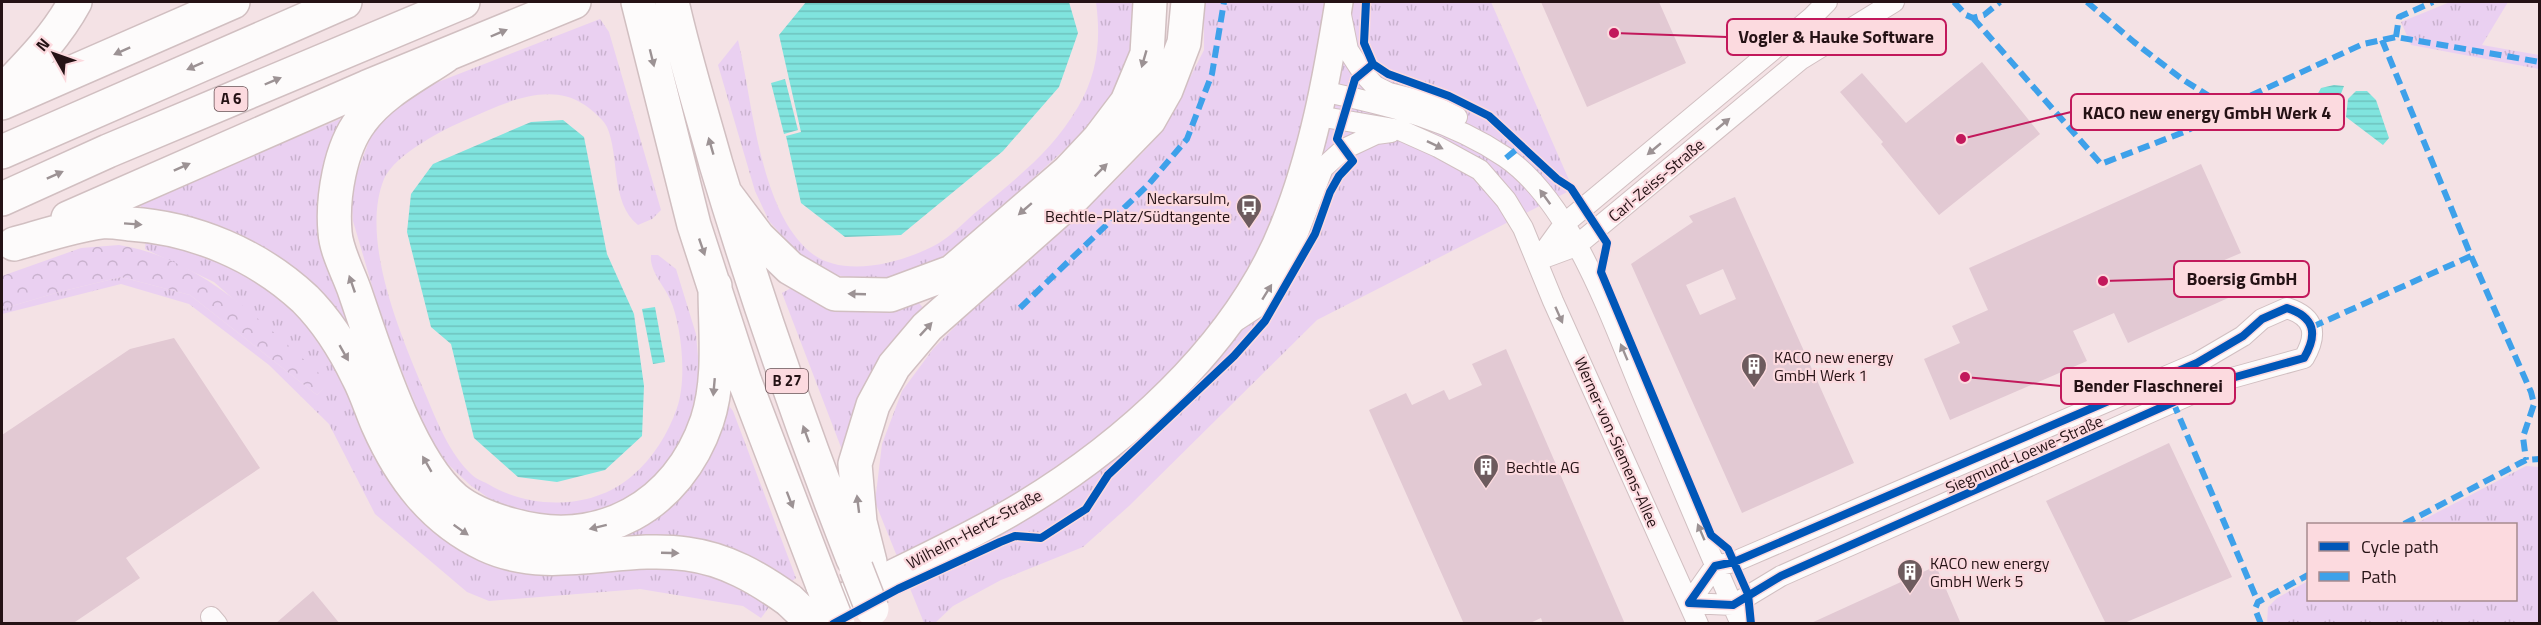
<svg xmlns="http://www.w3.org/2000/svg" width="2541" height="625" font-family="'Titillium Web',sans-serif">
<defs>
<pattern id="grass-tufts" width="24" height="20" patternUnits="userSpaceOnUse" patternTransform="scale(1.5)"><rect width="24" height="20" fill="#ead0f1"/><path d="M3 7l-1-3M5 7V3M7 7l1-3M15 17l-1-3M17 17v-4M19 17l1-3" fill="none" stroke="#c9b2ce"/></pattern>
<pattern id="forest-crowns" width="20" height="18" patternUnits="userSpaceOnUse" patternTransform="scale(1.5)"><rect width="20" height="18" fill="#ead0f1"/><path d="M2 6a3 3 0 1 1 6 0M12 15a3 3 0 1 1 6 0" fill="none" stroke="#c9b2ce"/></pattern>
<pattern id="water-rules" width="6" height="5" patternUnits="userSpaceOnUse" patternTransform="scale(1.5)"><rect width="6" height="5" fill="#80e4de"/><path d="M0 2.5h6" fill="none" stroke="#6ec3be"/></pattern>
</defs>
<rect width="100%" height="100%" fill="#f4e2e5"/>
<path fill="url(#grass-tufts)" d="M1096,2H1131L1133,7L1131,51L1117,87L1087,129L980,227L930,266L875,281L835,275L804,260L769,221L755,191L718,65L738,40C753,102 759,209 810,252C843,280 906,262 939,243C954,234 967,219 981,208C1019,176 1053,150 1078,107C1098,73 1101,39 1096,2Z
M1204,2H1491L1573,189L1317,320L1129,506L1083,547L1001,580L953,606L935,623H924L875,502L882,444L902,391L933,349L991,290L1107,189L1148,147L1170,117L1204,50Z
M2450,2H2508L2482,45L2539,55V69L2411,45L2401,22Z
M600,19L609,32L661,210L652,219L638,225C610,202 620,157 607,127C604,120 590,108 583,104C548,81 502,104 468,119C444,129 395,154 384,179C360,238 399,331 422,386C435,416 446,448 469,472C474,478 482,481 488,484C530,510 593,510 632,476C653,458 668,434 677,408C687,380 682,326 670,299C664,286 649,270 651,255H658L676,269L696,334L700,380L695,421L680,454L644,489L608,508L568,518L539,516L500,506L470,485L435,452L385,330L353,221L351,189L374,128L420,89Z
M340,119L343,126L352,325L347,328L248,241L191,217L145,213L139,203Z
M146,238L201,252L265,285L299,316L327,349L367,438L399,497L431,527L481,561L511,570L689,565L775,599L761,618L743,606L640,589L489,601L467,592L375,514L329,424L269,365L189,304L121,284L2,314V309L59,292L121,277L190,295L317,395L329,383L214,282L145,249Z
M793,287C844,309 863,323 919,303L925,310L847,463L782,293Z
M729,406L733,411L796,578L791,582L618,537Z
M2526,466L2539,467V623H2267L2268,607L2277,598L2308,581V600H2516V524H2415Z"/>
<path fill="url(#forest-crowns)" d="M119,245C204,258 267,328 330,383L317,395L190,295L121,277L59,292L2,309V276L81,248Z"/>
<path fill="url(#water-rules)" d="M806,2H1069L1078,33L1059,87L1003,151L901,235L845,237L801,203L786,136L801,132L779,35Z
M785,79L798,130L784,134L771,83Z
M2334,85L2344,86L2335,109L2320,102L2317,95L2321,88Z
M2356,91H2367L2376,100L2389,138L2383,145L2346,117L2348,99Z
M563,120L584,137L607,254L634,314L644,386L642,436L605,470L557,482L518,477L474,438L451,344L431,327L407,232L411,194L433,164L531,122Z
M655,307L665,362L653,364L642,309Z"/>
<path fill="#e2c9d3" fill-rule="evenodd" d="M1541,2H1659L1686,63L1587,107Z
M1982,62L2040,134L1939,215L1881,144L1883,142L1840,92L1862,73L1906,123Z
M2201,164L2241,253L2222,261L2237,294L2128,343L2114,313L2073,331L2087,361L1950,420L1924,359L1960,343L1952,326L1988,310L1969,268Z
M1735,197L1854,463L1742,513L1631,264L1693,222L1689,216ZM1723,269L1736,299L1700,315L1686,285Z
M174,338L260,468L126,558L140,578L72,624H2V435L130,349Z
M1506,349L1625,624H1543L1541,618L1528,624H1464L1369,410L1406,393L1412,405L1444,390L1449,400L1482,385L1472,364Z
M2169,443L2232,577L2122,624H2106L2046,501Z
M1936,566L1961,624H1809Z
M313,591L340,624H275Z"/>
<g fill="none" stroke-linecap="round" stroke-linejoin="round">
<defs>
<path id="street" d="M1341,15L1348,50L1363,73L1375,86L1389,93L1428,103L1457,117
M1322,91C1389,106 1447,118 1505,157C1574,204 1614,327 1646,402C1677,476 1708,550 1741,624
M1318,116L1400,130L1438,147L1480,170L1506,200L1523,228L1553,301L1698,624
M1538,260L1576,246L1800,60L1894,2
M1538,260L1564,224L1811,18L1827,2
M2287,308C2315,317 2318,334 2304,358L2221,381L1781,576L1733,605L1689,603L1715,566L1734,562L2197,363L2243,336L2262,319Z
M1233,323L1259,306L1288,259L1323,168L1344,149L1376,134L1391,132
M211,617L217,624"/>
<path id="secondary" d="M811,613C877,580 946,550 1010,513C1120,449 1236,347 1284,226C1313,154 1327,77 1339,2"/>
<path id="highway" d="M638,2L694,225L745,382L823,586
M672,2C684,56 701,110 716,164C756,297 802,429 853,559
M445,56C417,75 381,93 361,121C340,148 332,198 335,232C336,251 349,274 355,292C375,350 408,459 455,499C471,512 494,520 512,525C600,550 678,506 707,421C721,379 715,330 715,286
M2,92C30,63 56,37 75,2
M2,103L233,2
M2,152L345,2
M725,193L758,237L790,268L835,294L890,295L952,272L1068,172L1099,139L1127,102L1147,54L1150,2
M2,199L108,151L463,2
M68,218L367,87L574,2
M14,244C43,236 72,226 102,222C111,221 121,223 130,224C194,228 258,255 305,299C326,320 345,350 358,377C366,392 371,409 378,425C401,477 433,520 486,545C551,575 620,544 687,554C726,559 758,578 789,600
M870,562L860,522L855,464L873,405L894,366L927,327L1074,197L1149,120L1166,90L1184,43L1188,2"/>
</defs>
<use href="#street" stroke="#d1bfc1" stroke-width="22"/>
<use href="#secondary" stroke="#d1bfc1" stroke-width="30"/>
<use href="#highway" stroke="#d1bfc1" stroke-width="36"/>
<use href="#street" stroke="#fdfbfb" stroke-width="20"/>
<use href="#secondary" stroke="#fdfbfb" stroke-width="27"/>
<use href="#highway" stroke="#fdfbfb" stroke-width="33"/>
<defs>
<path id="highway-bridge" d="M856,568L872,609
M823,586L838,624
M789,600L814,624"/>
</defs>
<use href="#highway-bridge" stroke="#d1bfc1" stroke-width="36" stroke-linecap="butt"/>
<use href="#highway-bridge" stroke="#fdfbfb" stroke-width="33"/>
<path stroke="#3ea1ea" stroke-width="6" stroke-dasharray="12 6" stroke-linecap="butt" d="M1954,2L1966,15L1973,18L1984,15L2000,2
M2087,2L2134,42L2182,79L2209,96L2221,101L2243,99L2363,44L2396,37L2540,62
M1973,18L2101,164L2184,132L2208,120L2231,101
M2396,37L2399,17L2433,2
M2382,40L2471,256L2531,392L2534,404L2523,437L2526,460
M1506,158L1522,145
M1020,308L1149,184L1187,139L1212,74L1224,2
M2312,327L2471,256
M2173,402L2258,602
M2404,524L2526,460L2540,459
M2261,624L2255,609L2258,602L2308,575"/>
<defs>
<path id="cycleway" d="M1366,2L1364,43L1373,64L1388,74L1449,96L1489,116L1557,179L1571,188L1607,243L1601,272L1711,535L1728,549L1748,594L1751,624
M2287,308C2315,317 2318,334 2304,358L2221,381L1781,576L1733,605L1689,603L1715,566L1734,562L2197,363L2243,336L2262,319Z
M833,624L898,589L1000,542L1015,536L1041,538L1086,509L1108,475L1234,356L1265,321L1315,234L1330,192L1339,176L1353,161L1337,139L1355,79L1373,64"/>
</defs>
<use href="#cycleway" stroke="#fcdadf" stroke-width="11"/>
<use href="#cycleway" stroke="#0057b8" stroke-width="8"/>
</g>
<defs><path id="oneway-solid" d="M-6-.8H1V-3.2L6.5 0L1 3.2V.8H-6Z" transform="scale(1.5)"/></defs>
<g fill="#9c9294">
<use href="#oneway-solid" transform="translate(499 33) rotate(-23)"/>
<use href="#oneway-solid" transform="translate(122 51) rotate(156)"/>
<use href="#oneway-solid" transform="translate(652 58) rotate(76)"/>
<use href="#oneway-solid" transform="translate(1144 59) rotate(106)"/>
<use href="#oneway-solid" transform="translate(195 66) rotate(156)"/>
<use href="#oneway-solid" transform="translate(273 81) rotate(-23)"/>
<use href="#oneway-solid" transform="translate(1723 124) rotate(-40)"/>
<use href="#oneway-solid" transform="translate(1435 145) rotate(26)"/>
<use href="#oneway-solid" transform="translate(711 146) rotate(-106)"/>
<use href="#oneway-solid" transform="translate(1654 149) rotate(140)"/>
<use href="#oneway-solid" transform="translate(182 167) rotate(-24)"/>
<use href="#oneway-solid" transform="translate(1101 170) rotate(-45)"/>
<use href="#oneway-solid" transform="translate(55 175) rotate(-24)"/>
<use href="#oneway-solid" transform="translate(1545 197) rotate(-126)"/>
<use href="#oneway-solid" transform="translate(1025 209) rotate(139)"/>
<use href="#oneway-solid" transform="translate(133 224) rotate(4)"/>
<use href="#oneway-solid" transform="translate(702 247) rotate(71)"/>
<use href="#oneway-solid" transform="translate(352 284) rotate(-109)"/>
<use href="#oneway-solid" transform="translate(1267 292) rotate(-58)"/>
<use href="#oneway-solid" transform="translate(857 294) rotate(-178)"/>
<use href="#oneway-solid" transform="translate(1559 315) rotate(66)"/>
<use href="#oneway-solid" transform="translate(926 329) rotate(-47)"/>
<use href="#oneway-solid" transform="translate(1624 352) rotate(-113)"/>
<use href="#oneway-solid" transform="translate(344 353) rotate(60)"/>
<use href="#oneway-solid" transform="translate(714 387) rotate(95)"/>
<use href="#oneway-solid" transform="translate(806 434) rotate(-110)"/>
<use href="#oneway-solid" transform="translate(427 464) rotate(-120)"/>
<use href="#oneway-solid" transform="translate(790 500) rotate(69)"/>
<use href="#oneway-solid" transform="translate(858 504) rotate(-97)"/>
<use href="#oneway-solid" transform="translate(598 527) rotate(166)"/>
<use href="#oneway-solid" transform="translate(461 530) rotate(35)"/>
<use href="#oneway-solid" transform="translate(1701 532) rotate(-113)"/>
<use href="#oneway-solid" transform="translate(670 553) rotate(2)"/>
</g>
<defs>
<symbol id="bus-pin" viewBox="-11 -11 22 30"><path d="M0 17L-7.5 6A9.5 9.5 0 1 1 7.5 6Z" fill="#6d5b5e" stroke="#fcdadf"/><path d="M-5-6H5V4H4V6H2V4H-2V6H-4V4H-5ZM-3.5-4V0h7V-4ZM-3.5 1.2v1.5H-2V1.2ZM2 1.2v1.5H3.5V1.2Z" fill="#fff"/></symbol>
<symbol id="building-pin" viewBox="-11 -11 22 30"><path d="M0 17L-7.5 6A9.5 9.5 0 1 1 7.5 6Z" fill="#6d5b5e" stroke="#fcdadf"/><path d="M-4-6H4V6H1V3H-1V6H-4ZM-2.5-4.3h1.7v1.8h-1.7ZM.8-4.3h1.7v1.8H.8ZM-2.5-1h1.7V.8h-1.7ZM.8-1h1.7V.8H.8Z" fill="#fff"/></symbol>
</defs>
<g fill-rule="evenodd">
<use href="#bus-pin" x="1234" y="192" width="30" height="40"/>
<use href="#building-pin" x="1739" y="351" width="30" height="40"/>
<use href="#building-pin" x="1471" y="452" width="30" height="40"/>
<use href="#building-pin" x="1895" y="557" width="30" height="40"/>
</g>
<g text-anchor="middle" stroke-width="4.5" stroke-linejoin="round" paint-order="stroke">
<g fill="#fcdadf" stroke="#664e52" stroke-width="1.5">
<rect x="214.5" y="87" width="33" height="24" rx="4.5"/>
<rect x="766" y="369" width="42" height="24" rx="4.5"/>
</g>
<g font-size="15" font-weight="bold" fill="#251215">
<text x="231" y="104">A 6</text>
<text x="787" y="386">B 27</text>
</g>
<g font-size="16" fill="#251215" stroke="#fcdadf">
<text transform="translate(1656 180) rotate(-40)" y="6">Carl-Zeiss-Straße</text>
<text transform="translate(1617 442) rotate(66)" y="6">Werner-von-Siemens-Allee</text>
<text transform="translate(2024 454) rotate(-24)" y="6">Siegmund-Loewe-Straße</text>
<text transform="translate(974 529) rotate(-28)" y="6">Wilhelm-Hertz-Straße</text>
</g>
<g font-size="16" fill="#251215" stroke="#fcdadf" text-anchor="start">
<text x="1230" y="204" text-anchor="end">Neckarsulm,<tspan x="1230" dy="18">Bechtle-Platz/Südtangente</tspan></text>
<text x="1774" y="363">KACO new energy<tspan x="1774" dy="18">GmbH Werk 1</tspan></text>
<text x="1506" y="473">Bechtle AG</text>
<text x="1930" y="569">KACO new energy<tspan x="1930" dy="18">GmbH Werk 5</tspan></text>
</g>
</g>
<path fill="none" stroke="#c2185b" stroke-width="2" d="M1614 33L1727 37M1961 139L2071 112M2103 281L2174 279M1965 377L2061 386"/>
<g fill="#c2185b" stroke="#fcdadf" stroke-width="2">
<circle cx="1614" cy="33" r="6"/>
<circle cx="1961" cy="139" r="6"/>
<circle cx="2103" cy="281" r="6"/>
<circle cx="1965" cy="377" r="6"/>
</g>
<g fill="#fcdadf" stroke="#c2185b" stroke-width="2">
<rect x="1727" y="19" width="219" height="36" rx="6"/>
<rect x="2071" y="94" width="273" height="36" rx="6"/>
<rect x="2174" y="261" width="135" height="36" rx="6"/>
<rect x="2061" y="368" width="174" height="36" rx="6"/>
</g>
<g font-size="18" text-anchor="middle" font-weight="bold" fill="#251215">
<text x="1836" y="43">Vogler &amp; Hauke Software</text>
<text x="2207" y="119">KACO new energy GmbH Werk 4</text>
<text x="2242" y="285">Boersig GmbH</text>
<text x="2148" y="392">Bender Flaschnerei</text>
</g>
<rect width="2541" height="625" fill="none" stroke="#251215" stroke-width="6"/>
<rect x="2307" y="523" width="210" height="78" fill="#fcdadf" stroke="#a68a8e" stroke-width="1.5"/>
<rect x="2319" y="542" width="30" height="9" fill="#0057b8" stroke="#a68a8e" stroke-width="1.5"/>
<text x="2361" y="553" font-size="18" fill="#251215">Cycle path</text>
<rect x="2319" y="572" width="30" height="9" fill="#3ea1ea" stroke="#a68a8e" stroke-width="1.5"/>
<text x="2361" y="583" font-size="18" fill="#251215">Path</text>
<g transform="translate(54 54) rotate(310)" stroke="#fcdadf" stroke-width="4.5" paint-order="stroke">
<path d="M0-4.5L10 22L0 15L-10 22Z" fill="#251215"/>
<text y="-9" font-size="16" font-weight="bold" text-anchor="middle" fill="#251215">N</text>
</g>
</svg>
